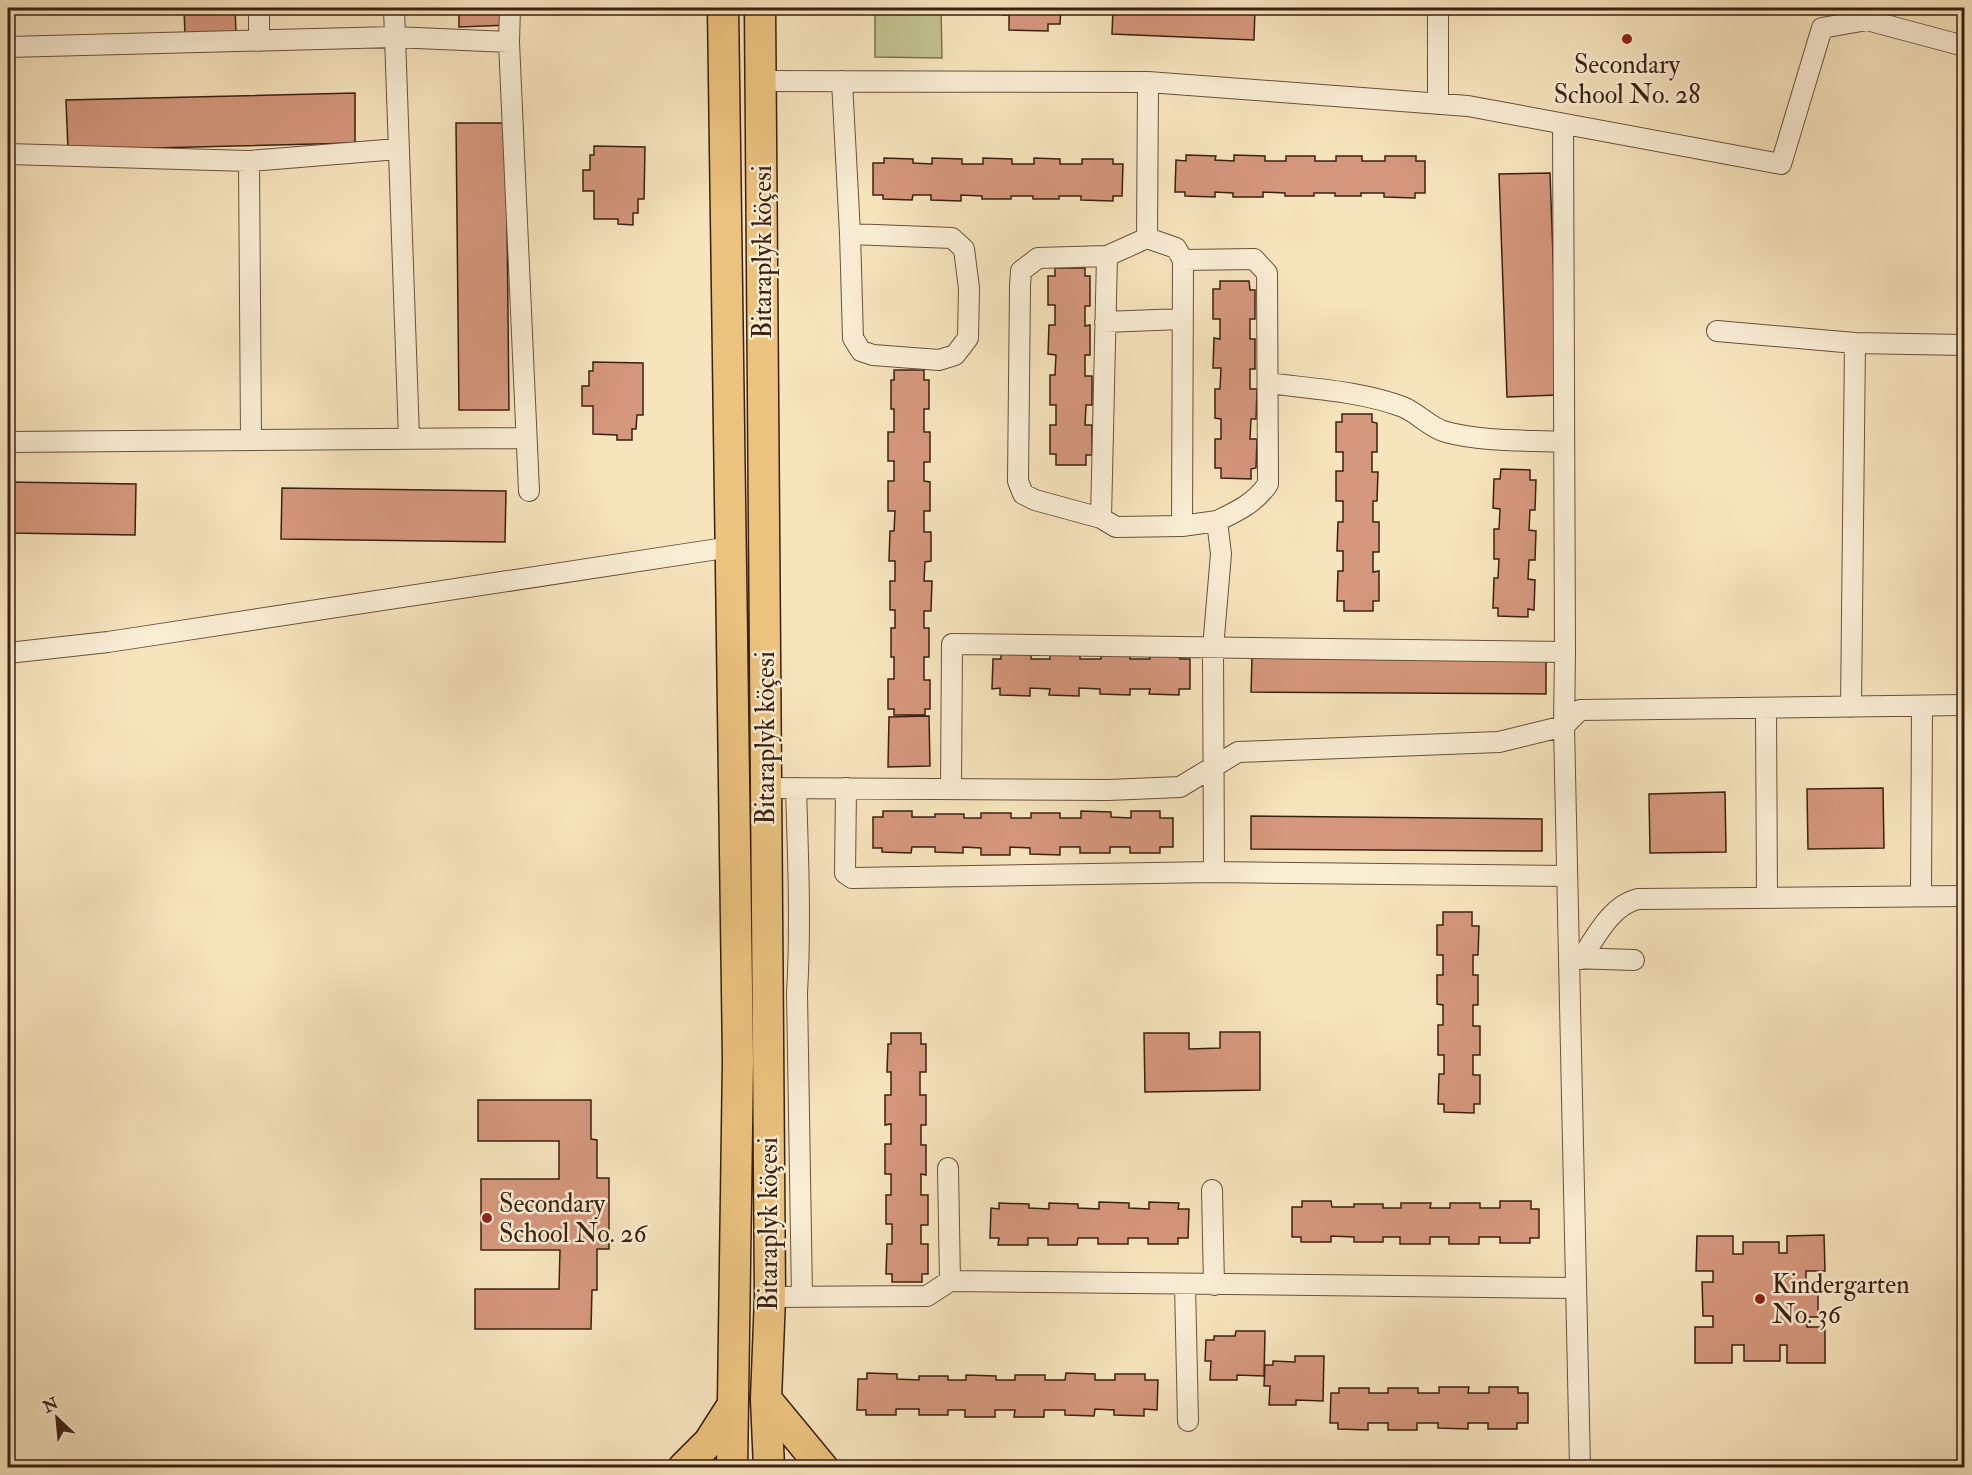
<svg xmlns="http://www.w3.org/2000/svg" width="1972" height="1475" font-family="'IM FELL Double Pica',serif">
<rect width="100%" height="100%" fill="#f6e4bd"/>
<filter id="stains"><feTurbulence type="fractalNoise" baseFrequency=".00333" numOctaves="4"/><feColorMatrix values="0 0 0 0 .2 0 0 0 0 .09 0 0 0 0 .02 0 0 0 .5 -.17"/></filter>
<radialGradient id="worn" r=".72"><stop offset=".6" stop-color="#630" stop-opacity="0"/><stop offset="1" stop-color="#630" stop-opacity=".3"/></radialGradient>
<path fill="#c1c28e" stroke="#7e714f" stroke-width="1.5" d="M875,8H941L942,58L875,57Z"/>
<path fill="#d5977d" stroke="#3b2010" stroke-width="1.5" d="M184,8H235L236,34L185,36Z
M459,8H510V25L459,27Z
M1003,8H1061L1060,24H1048V31L1009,30V15H1003Z
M1113,8H1255L1254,40L1112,34Z
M355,93V143L68,150L66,100Z
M456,123H506L509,410H459Z
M594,146L645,147L644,199H638V213H633V225L618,224V219H594V191H583V170H590V155H594Z
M1186,155L1216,156L1215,160L1234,161V155L1265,156V161H1286V156H1315V161H1336V156H1362V161H1385V156H1416V161H1425V193H1415V198L1384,197V193H1361V196H1335V193H1314V196H1285V193L1263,192V197H1233V193L1215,192V197L1185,196V192H1175L1176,160L1186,161Z
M884,158L913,159V163L932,164V158L962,159V164H983V158L1012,159V164H1034V158L1060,159V164H1082V159H1113V164H1123L1122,196H1113V201L1081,200V196H1059V199H1033V196H1011V199H982V196L961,195V201L931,200V195H913L912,200L883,199V195H873V163H884Z
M1550,173L1558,395L1507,397L1499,174Z
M1055,268H1085V276H1090V306H1085V326L1090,325V355H1085V376H1092V405H1086L1085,425H1092V455H1086V465H1056V454H1050V425H1056V405H1050V375H1055L1056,355L1048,354L1049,325H1055V305H1048V276H1055Z
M1220,281H1249L1250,290H1255V319H1250V339H1255V369H1250V389H1257L1256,419H1251L1250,439H1257L1256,468L1251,469V479L1221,478V468H1215V439H1221V419L1215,418V389H1220L1221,368H1213L1214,338L1220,339V319H1213V289H1220Z
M593,362L643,363V415H637L636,429H632V440H617V435L593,434V406H582V386H589V371H593Z
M894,370H924V380H929V409H924V432H930V462H924V481L930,482V511H924V532H931V561L925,562L924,581H932L931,611H924V628H929V657H924V680H930V709H925V715H894V709H888V679H894V657H891V628H895V610H890V581H895V561H889L890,531H894L895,511H888V481H894V461H888V432H894V409H891V380H894Z
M1342,414H1372V422L1377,423V452H1372V472H1378L1377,501H1373V522H1379V552H1373V572L1379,571V601H1373V611H1344V601H1337L1338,571H1343V551H1337L1338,522H1343V501H1336V471H1343V452H1336V422H1342Z
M1501,469L1530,470V480H1536L1535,510H1530L1529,530L1536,531L1535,560H1529L1528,579L1535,580L1534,610L1528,609V617L1498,616V608H1493L1494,578H1498L1499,559H1494V529H1499L1500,509L1493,508L1494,479H1500Z
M8,482L136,484L135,535L8,533Z
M282,488L506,491L505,542L281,539Z
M1101,652L1130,653V659H1150V653H1180V659H1190V689H1179V695L1149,694L1150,689H1130V695L1100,694V689L1079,688V696L1049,695L1050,689L1030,688V696L1000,695V688L992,689L993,659H1001V654H1031V659H1050V653L1080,654V659H1101Z
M1252,658L1546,661V694L1251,692Z
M929,716L930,766L888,767L889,717Z
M1883,788L1884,848L1808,849L1807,789Z
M1725,792L1726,852L1650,853L1649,794Z
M883,811H912V817H935V814H964V818H981V813H1011V818H1031V813H1060V818H1081V811L1111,812V817L1131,818V811H1160V818H1173V847H1160V853H1130V847H1110V853H1080V847H1060V855L1030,854V848L1010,847V855H981V848L963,847V853L935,852V847H912L911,853L882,852V848H873V817H883Z
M1251,816L1542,819V851L1251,849Z
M1443,912H1472V926H1479L1478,955H1473V975H1478V1005H1473V1026H1480V1055H1473V1075H1480V1104H1474V1113L1444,1112V1104H1438L1439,1074H1444V1055H1438V1025H1443V1005L1437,1004V975H1443V955H1437V925H1443Z
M1220,1032H1260V1090L1145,1092L1144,1033H1189V1049L1220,1048Z
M891,1033H921V1044H926V1072H920V1095H926V1125H921V1145H926V1175L921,1174V1195H928V1225H921V1244H928V1274H922V1282H892V1274H886L887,1244H892V1224H886V1195H891V1174H885V1144H891V1124L885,1125V1095H891V1072H887L888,1044H891Z
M478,1100H591V1139L597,1140V1178H609V1249H597V1290H592L591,1329H475V1289H559L560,1250H481V1179H559V1141H478Z
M1302,1201H1331L1332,1207H1354V1204H1383V1208H1401V1203H1431L1430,1208H1450V1203H1480V1208H1500V1201H1531V1209H1539V1238H1530V1243H1500V1237H1479V1244H1449V1237H1430V1244H1400V1237H1383V1242H1354V1237L1331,1236V1242H1301V1237H1292V1207H1302Z
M1099,1202L1129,1203V1208L1149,1209V1202L1179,1203L1178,1209H1189L1188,1238H1178V1244H1148V1238H1128V1244H1098V1238H1078L1077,1245H1048V1238H1028V1245H998L999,1238H990L991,1208L999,1209V1203L1029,1204V1208L1049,1209V1203L1078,1204V1208L1099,1209Z
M1824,1235L1825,1271H1806V1283H1818V1317H1807V1327H1825V1363H1787V1345H1780V1361H1744V1345H1732V1363H1695V1327H1713V1316H1703L1702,1282H1713V1271H1696L1697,1236H1733V1254H1743V1242H1779V1253H1787V1236Z
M1236,1331H1265L1264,1376L1237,1375V1380H1210L1211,1361H1205L1206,1340H1214V1336H1235Z
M1295,1356H1324L1323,1401L1296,1400V1405H1269L1270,1386H1264L1265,1365H1273V1361L1295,1362Z
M867,1373L897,1374V1379L919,1380V1376H948V1380H966V1375L996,1376V1380H1015V1375H1045V1380H1065L1066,1373L1095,1374V1380H1115V1374H1145V1380H1158L1157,1410L1144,1409V1416L1114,1415V1410L1095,1409L1094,1416L1065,1415V1410H1044V1417H1014L1015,1410H995V1417H965V1410H948V1415H919V1409H896V1415H866V1410H857L858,1379H867Z
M1439,1387H1469L1468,1393H1489V1387H1518V1393H1528V1423H1517V1429H1488V1423H1468V1429L1438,1428V1423H1417V1430H1388V1423H1368V1430L1338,1429V1423H1330L1331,1393H1339V1388H1369V1393H1388V1388H1418V1393H1439Z"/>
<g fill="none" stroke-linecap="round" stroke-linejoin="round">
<defs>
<path id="minor" d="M259,8V41
M394,8L409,438
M510,8L509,42L529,491
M1438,8V104
M8,47L394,37L509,42
M761,81L1148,82L1468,106L1781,164L1822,28L1867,20L1964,46
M842,81L850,234L853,338L861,351L873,355L939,360L955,355L968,338L969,288L964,249L952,238L850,234
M1563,124L1565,652
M8,154L249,161L398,149
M249,161L251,439
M1147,238L1176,248L1183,260L1182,526
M1183,260L1254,259L1267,273L1268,484C1255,503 1238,511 1217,521
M1105,322L1181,319
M1717,331L1855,343L1964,345
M1268,383C1312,389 1361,391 1403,407C1418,413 1430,428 1446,432C1483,442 1526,440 1564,442
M8,442L526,438
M1101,518L1035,500L1023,494L1018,481L1020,286L1021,271L1038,258L1107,256
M8,653L108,642L731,547
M1851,707L1855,343
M1766,708L1767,898
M1564,726L1580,710L1964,705
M766,788L1108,790L1180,787L1238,752L1499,742L1564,726L1580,1468
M796,788C798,856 801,925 797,993L802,1297
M846,788L845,873L852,878L1214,872L1213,648L1221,554L1217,521L1182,526L1116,527L1101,518L1107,256L1147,238L1148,82
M951,789L952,644L1565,652L1564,726
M1214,872L1567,876
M1921,896L1922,706
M1572,958L1634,960
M1581,959C1595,938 1611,905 1638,899L1964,896
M1212,1190L1214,1285
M950,1281L1576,1288
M1185,1285L1188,1421
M770,1297L927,1296L950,1281L948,1168"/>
<path id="highway" d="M723,8L738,1060L732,1468
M760,8L770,1297L766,1399L769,1468
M766,1399L823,1468
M683,1468L709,1442L732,1406"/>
</defs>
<use href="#minor" stroke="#6a513b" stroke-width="22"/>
<use href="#highway" stroke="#3b2010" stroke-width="33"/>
<use href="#minor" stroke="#f9edd4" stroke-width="20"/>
<use href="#highway" stroke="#ebc27e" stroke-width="30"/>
</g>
<g fill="#8f2418" stroke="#f9edd4" stroke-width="2">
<circle cx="1627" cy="39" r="6"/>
<circle cx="487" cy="1218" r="6"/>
<circle cx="1760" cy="1299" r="6"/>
</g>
<g text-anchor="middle" stroke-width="5" stroke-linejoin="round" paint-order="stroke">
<g font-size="26" fill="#3b2010" stroke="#f9edd4" text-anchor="start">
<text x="1627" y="73" text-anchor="middle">Secondary<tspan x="1627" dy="30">School No. 28</tspan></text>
<text x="499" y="1212">Secondary<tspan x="499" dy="30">School No. 26</tspan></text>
<text x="1772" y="1293">Kindergarten<tspan x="1772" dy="30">No. 36</tspan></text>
</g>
<g font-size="26" fill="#3b2010" stroke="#f9edd4">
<text transform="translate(762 252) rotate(-90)" y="9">Bitaraplyk köçesi</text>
<text transform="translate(765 738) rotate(-90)" y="9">Bitaraplyk köçesi</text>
<text transform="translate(768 1224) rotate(-90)" y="9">Bitaraplyk köçesi</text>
</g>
</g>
<rect width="1972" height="1475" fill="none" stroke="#f6e4bd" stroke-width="30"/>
<rect x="9" y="9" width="1954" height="1457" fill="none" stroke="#3b2010" stroke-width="3"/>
<rect x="15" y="15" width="1942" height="1445" fill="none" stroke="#3b2010" stroke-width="1.5"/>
<g transform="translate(57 1418) rotate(334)" stroke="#f9edd4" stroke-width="4.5" paint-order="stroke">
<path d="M0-4.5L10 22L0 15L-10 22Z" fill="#3b2010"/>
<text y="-9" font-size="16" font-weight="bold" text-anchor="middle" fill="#3b2010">N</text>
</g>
<rect width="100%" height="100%" filter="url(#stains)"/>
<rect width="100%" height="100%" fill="url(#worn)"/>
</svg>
